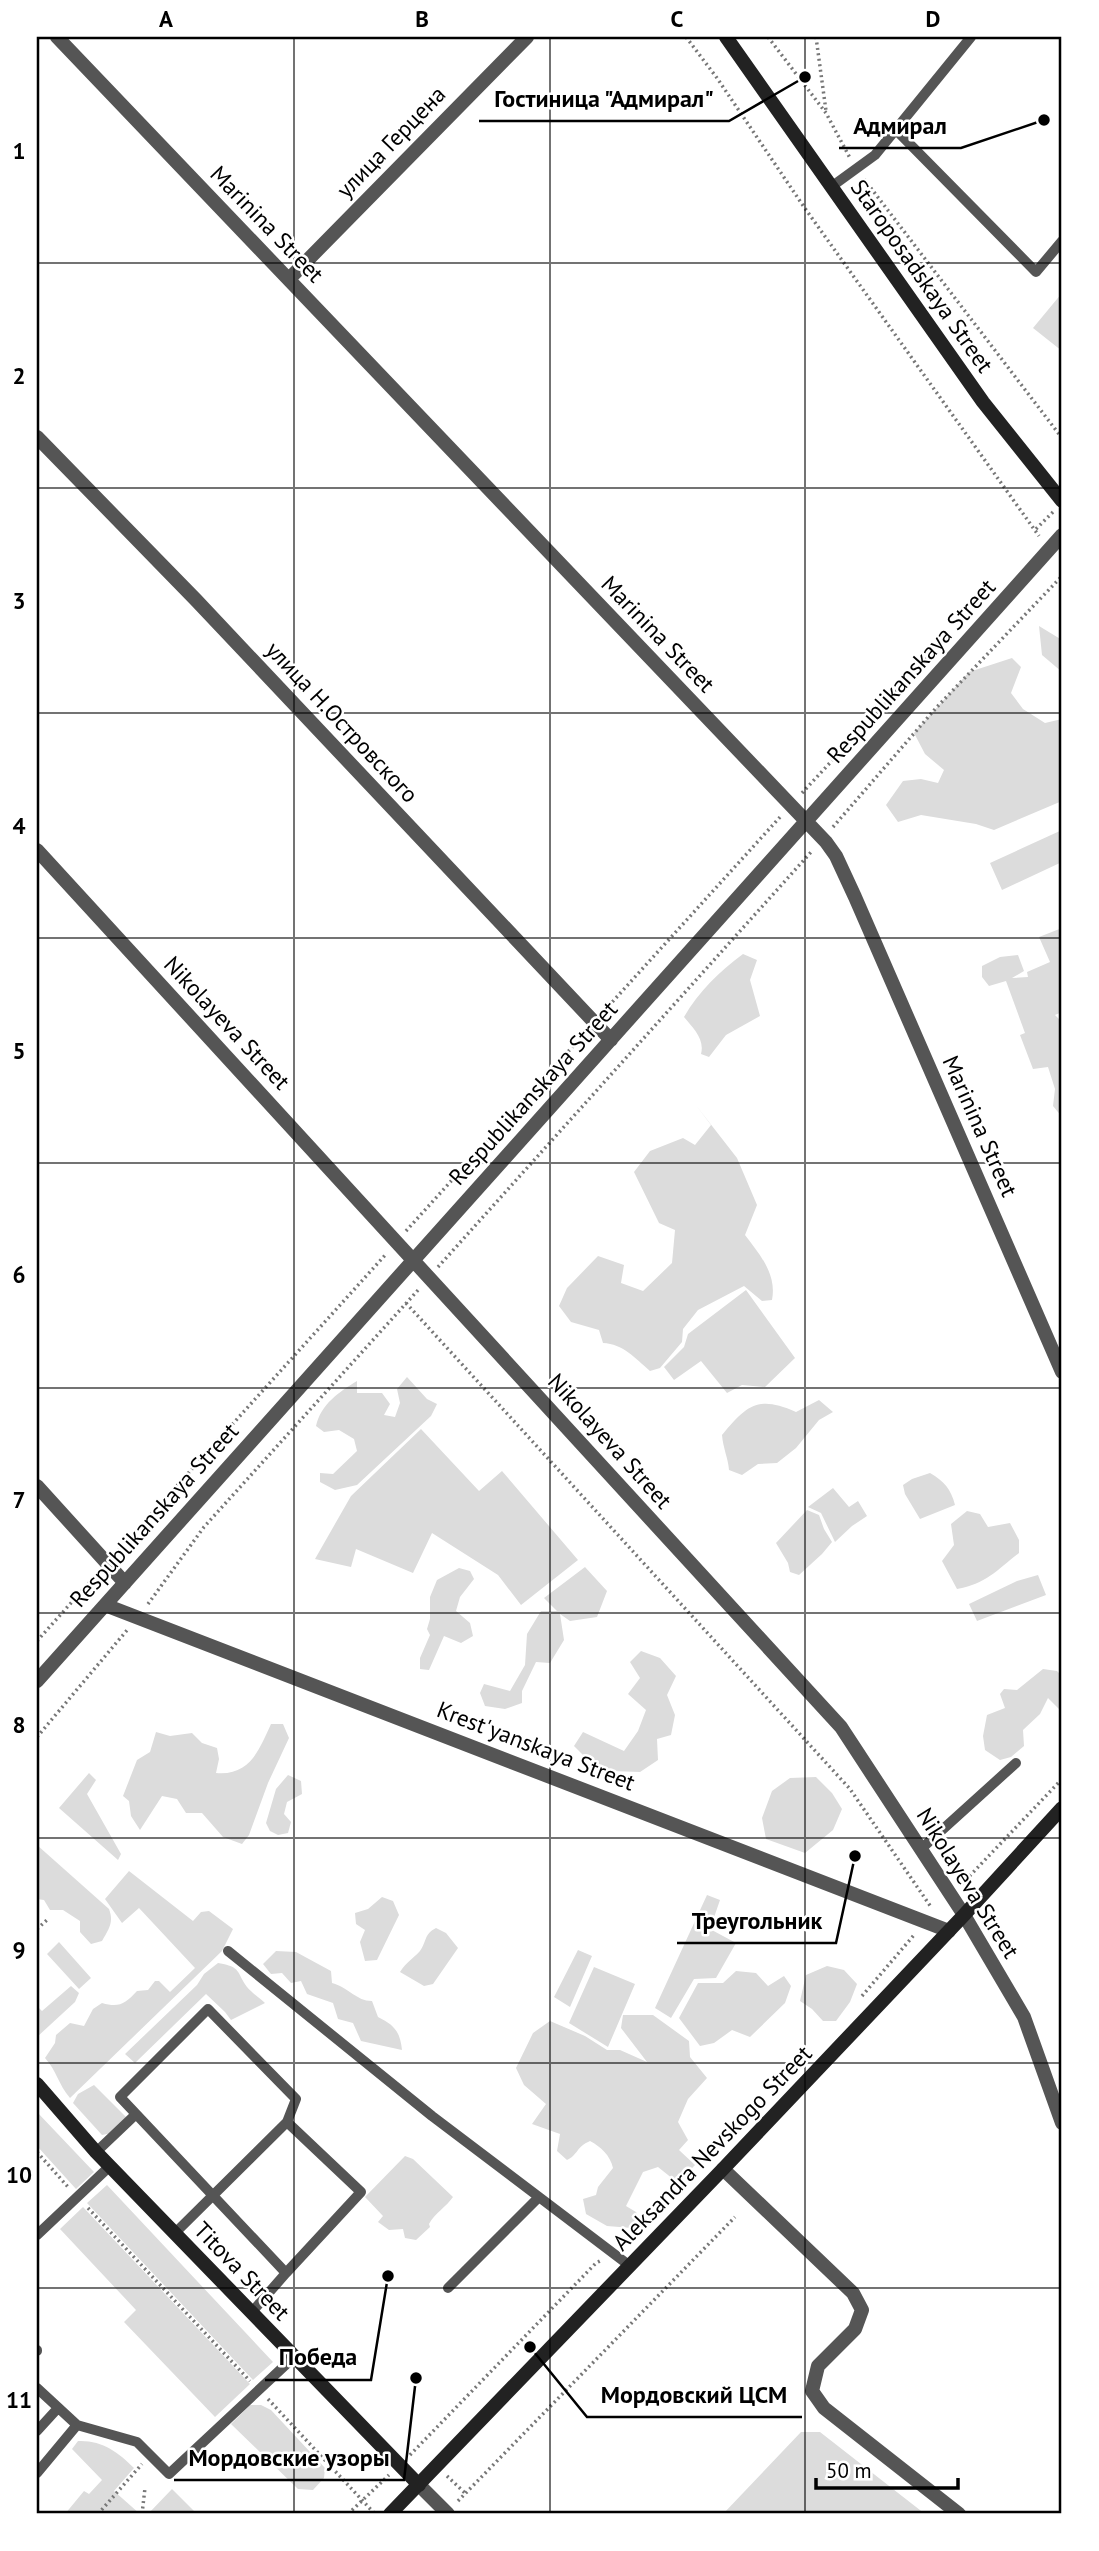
<svg xmlns="http://www.w3.org/2000/svg" width="1099" height="2551" font-family="'PT Sans',sans-serif">
<rect width="100%" height="100%" fill="#fff"/>
<path fill="#dcdcdc" d="M1062,293V351L1033,328Z
M1039,626L1062,640V672L1042,655Z
M1012,658L1021,667L1011,693L1023,709L1045,723L1062,719V801L994,830L976,824L921,815L898,822L886,805L903,781L921,779L938,783L944,770L925,754L914,733L969,672Z
M1062,830V862L1002,890L990,863Z
M1062,928V1012L1055,1015L1062,1022V1117L1053,1106L1055,1089L1048,1067L1033,1069L1020,1035L1025,1033L1006,981L989,986L982,977V966L1000,957L1018,955L1024,971L1012,978L1028,977L1027,972L1050,962L1039,937Z
M743,954L757,960L750,980L760,1016L726,1035L709,1057L701,1054C705,1039 693,1028 684,1017C699,991 719,972 743,954Z
M695,1104L737,1158L757,1205L745,1235C760,1255 777,1274 772,1300L762,1301L744,1286L698,1310L683,1329L682,1342L660,1368L650,1371C635,1358 623,1344 603,1343L599,1330L571,1322L559,1306L567,1288L598,1256L624,1265L621,1283L643,1291L672,1263L675,1230L659,1223L634,1172L650,1151L683,1138L695,1145L711,1125Z
M746,1290L795,1358L765,1387L742,1385L727,1393L701,1361L674,1380L664,1367L684,1347L688,1334Z
M407,1377L427,1399L437,1404L431,1416L357,1485L335,1490L320,1482V1473L333,1474L357,1451L354,1439L339,1430L324,1432L316,1426C321,1404 339,1392 357,1381V1393H382L390,1404L384,1415L395,1417L400,1403L397,1389Z
M819,1400L833,1412L819,1420L796,1448L777,1463L758,1464L742,1475L729,1470C728,1458 723,1448 722,1435C747,1405 758,1395 796,1412Z
M421,1429L479,1491L502,1471L578,1560L521,1605L498,1575L432,1533L413,1573L356,1549L351,1567L315,1559L351,1496Z
M930,1473C944,1481 951,1489 955,1505L920,1519L905,1494L903,1485L912,1479Z
M833,1488L849,1507L858,1501L867,1516L852,1526L835,1542L821,1513L808,1507Z
M807,1510L819,1515L824,1529L832,1542L822,1554L799,1575L790,1572L788,1563L776,1543Z
M967,1511L980,1514L988,1527L1010,1523L1019,1540V1553C997,1570 986,1584 957,1589L942,1561L954,1545L951,1524Z
M585,1567L607,1591L597,1617L570,1621L560,1614L564,1640L550,1663L536,1662L522,1691V1703L505,1709L485,1706L480,1693L484,1684L510,1691L525,1665L527,1634L541,1611H557L544,1598Z
M459,1568L470,1571L474,1579L460,1597L456,1611L470,1623L473,1636L461,1643L444,1636L429,1670L420,1669V1658L430,1635L427,1629L430,1619V1597L437,1580Z
M1038,1575L1046,1595L977,1621L969,1604L1017,1581Z
M641,1651L660,1658L676,1676L667,1695L675,1715L671,1735L657,1739L658,1760L640,1772L611,1771L594,1766L574,1746L583,1732L624,1751L638,1731L646,1710L628,1694L640,1678L630,1662Z
M1043,1669L1057,1671L1062,1676V1712L1048,1698L1040,1714L1023,1730L1024,1746L1011,1757L1000,1760L985,1750L983,1736L987,1715L1005,1708L1000,1694L1004,1689L1017,1690Z
M271,1724H283L289,1738L268,1783L249,1835L242,1844L223,1837L202,1813H186L177,1799L162,1796L140,1830L131,1816L129,1801L123,1796L137,1760L150,1752L156,1732L170,1736L192,1733L202,1743L217,1748L219,1759L216,1773C250,1776 259,1750 271,1724Z
M89,1773L96,1780L87,1794L121,1854L118,1860L59,1808Z
M288,1775L301,1781L302,1794L287,1802L284,1814L291,1822L288,1833L278,1835L270,1831L266,1823L276,1789Z
M816,1777L832,1793L842,1809L833,1830L805,1853L766,1839L762,1818L772,1791L790,1778Z
M37,1845L109,1909C114,1922 109,1929 102,1941L91,1944L80,1932V1921L63,1910H50L44,1900L37,1899Z
M129,1871L193,1921L201,1912L209,1911L233,1929L222,1951L70,2098C58,2084 57,2071 45,2058L55,2043L56,2035L70,2023L84,2026L93,2009L102,2003C119,2008 125,2004 137,1991L148,1990L155,1981H159L170,1992L195,1968L139,1908L122,1923L105,1899Z
M707,1895L720,1900L710,1929L736,1943L716,1978L694,1979L671,2018L655,2008Z
M382,1897L393,1901L399,1915L377,1960L365,1961L360,1942L365,1930L356,1924L355,1913L368,1909Z
M436,1928L446,1933L458,1948L433,1984L424,1986L400,1972C407,1961 413,1959 420,1951C427,1941 424,1934 436,1928Z
M59,1942L91,1978L79,1989L47,1954Z
M578,1950L592,1956L570,2007L554,1997Z
M276,1951L296,1952L331,1971L332,1983C350,1988 356,2001 372,2001L378,2017C394,2025 400,2031 402,2050L361,2041L353,2023L338,2019L333,2003L307,1994L301,1981L291,1983L282,1973L271,1974L263,1964Z
M218,1963C242,1967 236,1972 247,1987C252,1993 260,1998 265,2003L231,2020L225,2012L206,1994L135,2063L125,2054L197,1985L204,1974Z
M827,1966L844,1970L857,1984L850,2002L836,2021H823L812,2009L800,2001L806,1975Z
M594,1967L635,1984L608,2047L569,2023Z
M736,1971L756,1973L768,1986L784,1976L791,1986L785,2003L750,2037L732,2030L714,2043L700,2046L679,2018L698,1983H723Z
M71,1986L79,1993L75,2002L37,2037V2006L42,2011Z
M623,2015H653L689,2041L690,2057L707,2078L688,2099L678,2122L688,2140L679,2150L695,2165L678,2183L658,2167L643,2172L626,2206L636,2212L641,2221L632,2228L607,2226L586,2214L583,2199L596,2195L598,2187L613,2168C610,2155 601,2147 590,2141C576,2147 578,2155 567,2160L557,2151L560,2134L532,2124L546,2104L524,2085L516,2068L533,2033L550,2021L585,2036L607,2050H620L647,2062L621,2028Z
M94,2085L126,2117L112,2133L102,2135L73,2103L78,2094Z
M37,2112L94,2172L76,2189L37,2146Z
M405,2156L413,2159L453,2197C446,2207 435,2213 429,2224L430,2227L416,2240L405,2238L403,2229L389,2230L378,2222L383,2216L365,2197Z
M107,2185L273,2362L253,2380L87,2203Z
M83,2207L250,2384L215,2417L124,2322L136,2310L60,2229Z
M250,2405H261L271,2410L325,2468L324,2478L313,2490L298,2489L231,2424Z
M801,2432H820L925,2514H723Z
M78,2441C102,2440 118,2452 134,2468L114,2491L140,2514H65L84,2491L89,2494L102,2480L72,2449Z
M172,2489L197,2514H148Z"/>
<g fill="none" stroke-linecap="round" stroke-linejoin="round">
<path stroke="#777" stroke-width="3.5" stroke-dasharray="2 3.5" stroke-linecap="butt" d="M686,37L717,78L804,207L1039,536
M768,37L826,113L850,158
M816,37L826,111
M864,179L1062,438
M1036,529L1053,512
M802,793L942,642
M833,827L936,708L1062,576
M605,1010L781,816
M406,1231L584,1034
M438,1267L812,851
M406,1303L850,1789L931,1907
M118,1551L387,1253
M148,1604L204,1527L419,1289
M37,1641L96,1575
M37,1737L128,1629
M962,1884L1062,1779
M37,1929L48,1919
M862,1996L914,1935
M37,2152L68,2187
M88,2208L250,2381
M268,2399L375,2514
M410,2455L596,2263L600,2261
M447,2476L466,2494
M458,2501L735,2217
M98,2514L142,2464
M142,2514L145,2488
M348,2514L389,2475"/>
<path stroke="#555" stroke-width="10" d="M896,130L1036,272L1062,241
M831,187L875,155L971,37
M921,1849L1016,1763
M228,1951L432,2116L630,2266
M208,2009L296,2099L287,2122L361,2192L286,2273L120,2097Z
M96,2152L136,2114
M175,2233L287,2122
M37,2235L110,2166
M448,2288L539,2197
M251,2313L286,2273
M37,2350V2351
M37,2388L77,2425L37,2473
M77,2425L137,2442L169,2474L294,2357
M37,2431L58,2408"/>
<path stroke="#555" stroke-width="14" d="M57,37L826,842L836,856L855,897L1062,1372
M289,279L527,37
M37,437L196,600L611,1040
M37,850L841,1727L964,1915L1024,2017L1062,2123
M37,1486L125,1583
M105,1605L949,1931
M37,1681L1062,535
M723,2169L853,2293L862,2310L855,2329L818,2366L812,2391L824,2408L959,2514
M419,2485L448,2514"/>
<path stroke="#222" stroke-width="14" d="M726,37L983,402L1062,501
M37,2084L96,2152L419,2485
M390,2514L723,2169L964,1915L1062,1808"/>
</g>
<path fill="none" stroke="#000" stroke-width="2" stroke-opacity="0.55" d="M294,37V2514M550,37V2514M805,37V2514M37,263H1062M37,488H1062M37,713H1062M37,938H1062M37,1163H1062M37,1388H1062M37,1613H1062M37,1838H1062M37,2063H1062M37,2288H1062"/>
<g text-anchor="middle" stroke-width="5" stroke-linejoin="round" paint-order="stroke">
<g font-size="23" fill="#000" stroke="#fff">
<text transform="translate(391 142) rotate(-46)" y="8">улица Герцена</text>
<text transform="translate(267 224) rotate(46)" y="8">Marinina Street</text>
<text transform="translate(922 276) rotate(55)" y="8">Staroposadskaya Street</text>
<text transform="translate(658 634) rotate(46)" y="8">Marinina Street</text>
<text transform="translate(911 671) rotate(-48)" y="8">Respublikanskaya Street</text>
<text transform="translate(342 722) rotate(47)" y="8">улица Н.Островского</text>
<text transform="translate(227 1023) rotate(47)" y="8">Nikolayeva Street</text>
<text transform="translate(533 1093) rotate(-48)" y="8">Respublikanskaya Street</text>
<text transform="translate(980 1126) rotate(66)" y="8">Marinina Street</text>
<text transform="translate(610 1441) rotate(48)" y="8">Nikolayeva Street</text>
<text transform="translate(154 1515) rotate(-48)" y="8">Respublikanskaya Street</text>
<text transform="translate(536 1746) rotate(21)" y="8">Krest'yanskaya Street</text>
<text transform="translate(968 1883) rotate(58)" y="8">Nikolayeva Street</text>
<text transform="translate(712 2148) rotate(-46)" y="8">Aleksandra Nevskogo Street</text>
<text transform="translate(242 2271) rotate(46)" y="8">Titova Street</text>
</g>
</g>
<path fill="none" stroke="#000" stroke-width="2.5" d="M805 77L729 121H479M1044 120L961 148H839M855 1856L836 1943H677M388 2276L371 2380H265M530 2347L587 2417H802M416 2378L404 2480H174"/>
<g fill="#000" stroke="#fff" stroke-width="2.5">
<circle cx="805" cy="77" r="7"/>
<circle cx="1044" cy="120" r="7"/>
<circle cx="855" cy="1856" r="7"/>
<circle cx="388" cy="2276" r="7"/>
<circle cx="530" cy="2347" r="7"/>
<circle cx="416" cy="2378" r="7"/>
</g>
<g font-size="24" text-anchor="middle" font-weight="bold" fill="#000" stroke="#fff" stroke-width="5" stroke-linejoin="round" paint-order="stroke">
<text x="604" y="107">Гостиница "Адмирал"</text>
<text x="900" y="134">Адмирал</text>
<text x="757" y="1929">Треугольник</text>
<text x="318" y="2365">Победа</text>
<text x="694" y="2403">Мордовский ЦСМ</text>
<text x="289" y="2466">Мордовские узоры</text>
</g>
<rect width="1099" height="2551" fill="none" stroke="#ffffff" stroke-width="77"/>
<path d="M816 2478v10h142v-10" fill="none" stroke="#000000" stroke-width="3.5"/>
<text x="826" y="2478" font-size="21" fill="#000000" stroke="#ffffff" stroke-width="5" paint-order="stroke">50 m</text>
<rect x="38" y="38" width="1022" height="2474" fill="none" stroke="#000" stroke-width="2.5"/>
<g font-size="23" text-anchor="middle" font-weight="bold" fill="#000">
<text x="166" y="27">A</text>
<text x="422" y="27">B</text>
<text x="677" y="27">C</text>
<text x="933" y="27">D</text>
<text x="19" y="159">1</text>
<text x="19" y="384">2</text>
<text x="19" y="609">3</text>
<text x="19" y="834">4</text>
<text x="19" y="1059">5</text>
<text x="19" y="1283">6</text>
<text x="19" y="1508">7</text>
<text x="19" y="1733">8</text>
<text x="19" y="1958">9</text>
<text x="19" y="2183">10</text>
<text x="19" y="2408">11</text>
</g>
</svg>
